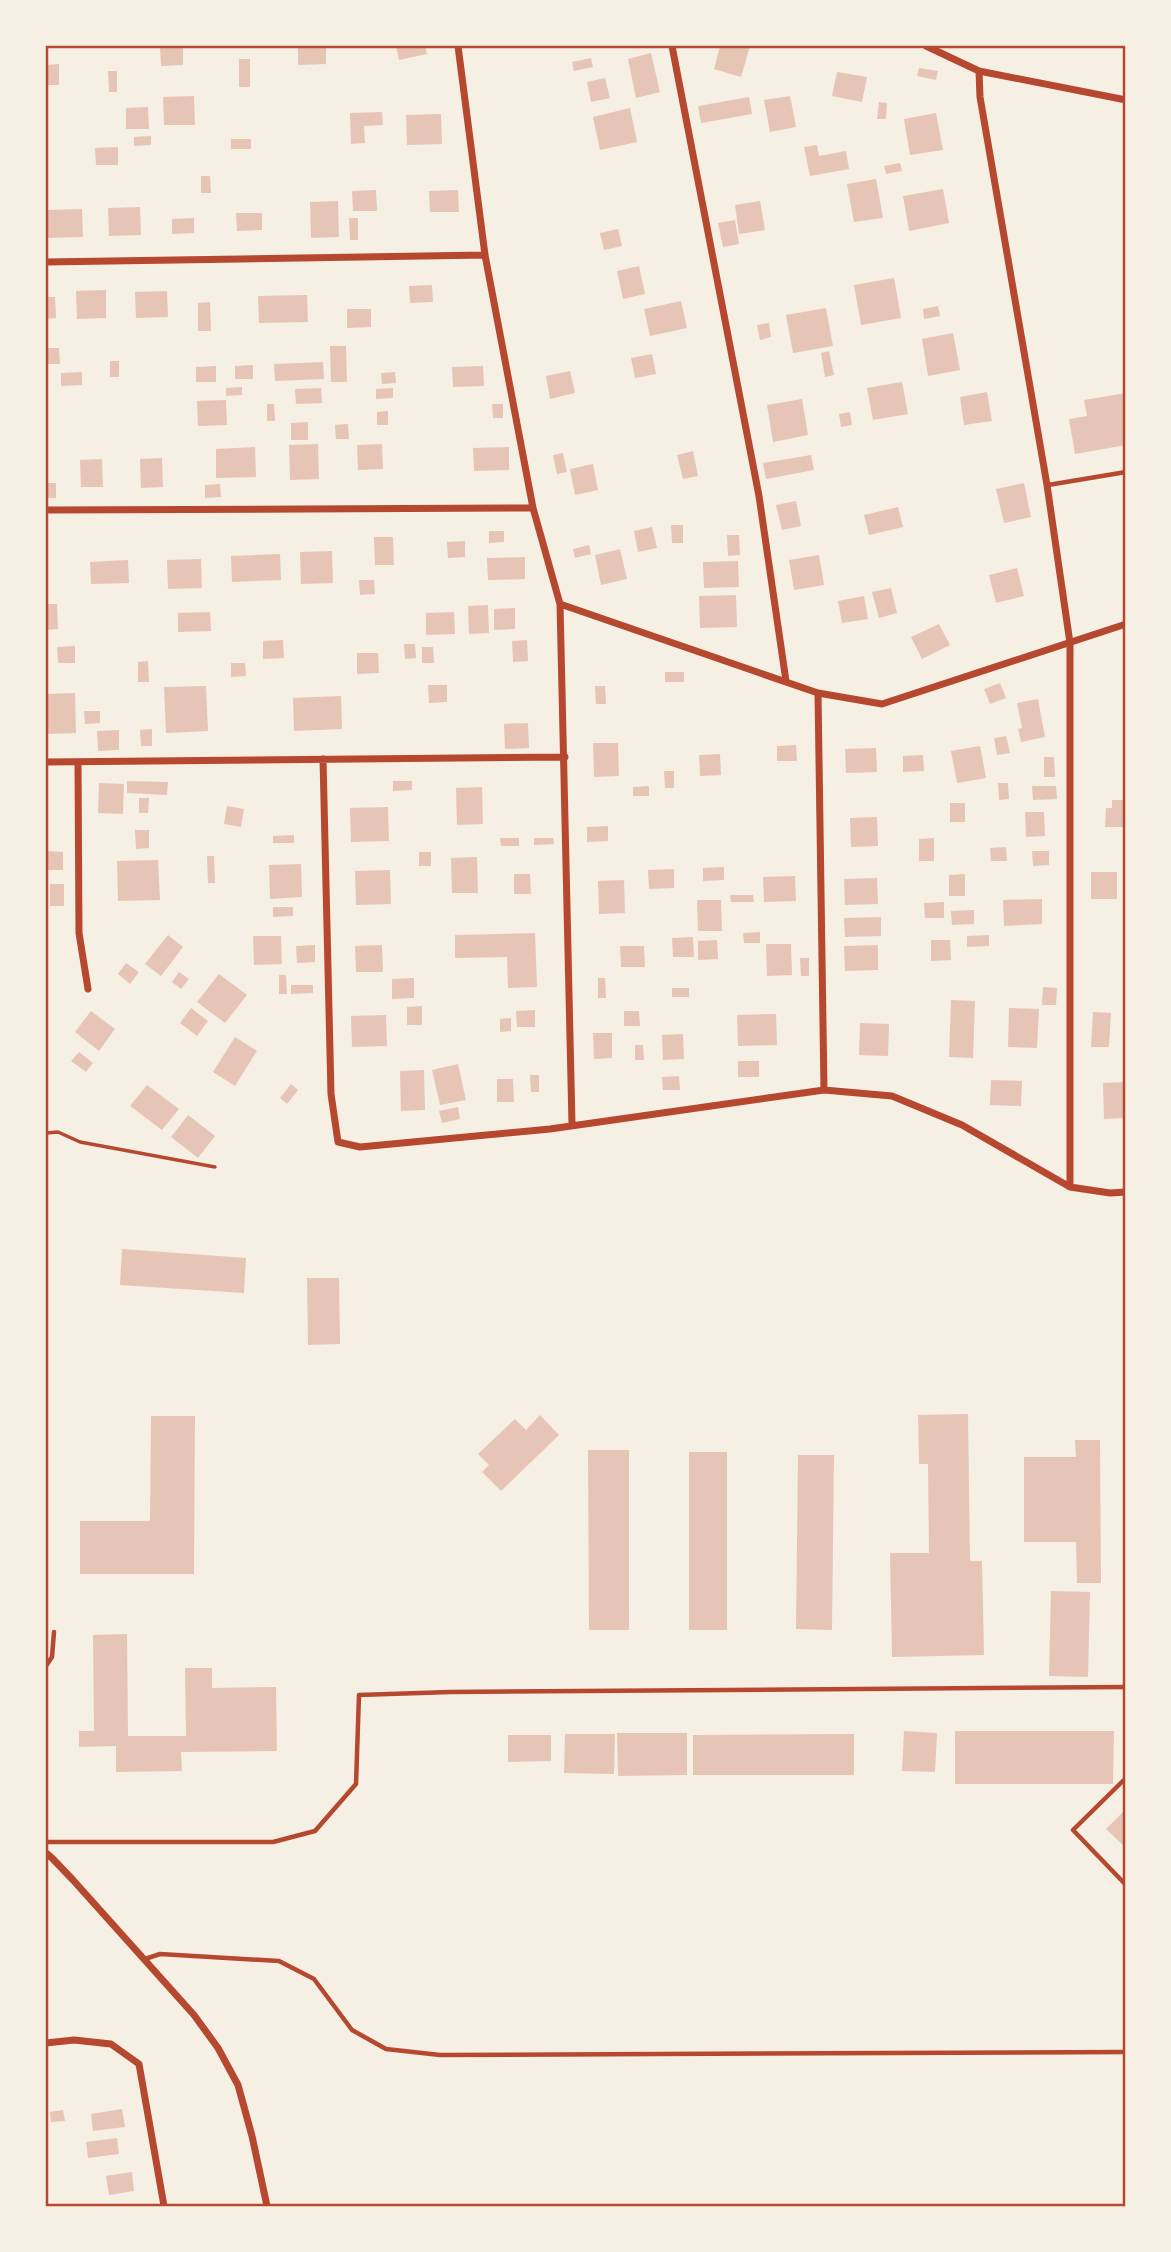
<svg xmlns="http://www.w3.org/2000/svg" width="1171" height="2252" font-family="Rubik,sans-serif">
<rect width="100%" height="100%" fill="#f6efe4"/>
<path fill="#e6c5b7" d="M160,46H183V65L161,66Z
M298,46H326V64L298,65Z
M396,46H425L427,54L399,60Z
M720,46H750L741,77L714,69Z
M651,53L660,92L636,98L628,59Z
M591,58L593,67L574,71L572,62Z
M239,59H250V87H239Z
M59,64V85H46V65Z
M919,68L938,71L936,80L917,76Z
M108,71H117V92H109Z
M837,72L867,77L862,102L832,96Z
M605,78L610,98L591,102L587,82Z
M194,96L195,125H164L163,97Z
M790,96L796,127L770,132L764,100Z
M749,97L752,114L701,123L698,106Z
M879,102L887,103L886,119H877Z
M148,107L149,129H126V108Z
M630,108L637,142L600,150L593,117Z
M382,112L383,125L364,126L365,143L351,144L350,113Z
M936,113L943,150L910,155L904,119Z
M441,114L442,144L407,145L406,115Z
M151,136V145L134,146V137Z
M231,139H251V149H231Z
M817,145L819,156L846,151L849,169L810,176L804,147Z
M118,147V165H96L95,148Z
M900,163L902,171L886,174L884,166Z
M201,176H210L211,193H201Z
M876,179L883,218L854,222L847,184Z
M943,189L949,223L909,231L903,196Z
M376,190L377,211H353L352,191Z
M458,190L459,212H430L429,191Z
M338,201L339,237L311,238L310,202Z
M760,201L765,230L739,234L735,205Z
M140,207L141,235L109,236L108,208Z
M82,209L83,237L46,238V210Z
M236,213H262V230L237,231Z
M194,218V233L172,234V219Z
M349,218H358V240H350Z
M735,220L739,244L723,247L718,223Z
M618,229L622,246L604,250L600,233Z
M639,266L645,294L623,299L617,271Z
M894,278L901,318L861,325L854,285Z
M432,285L433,302L410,303L409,286Z
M106,290V318L77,319L76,291Z
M167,291L168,317L136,318L135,292Z
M307,295L308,322L259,323L258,296Z
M46,297H55L56,318L46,319Z
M681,301L687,328L650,336L644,309Z
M210,302L211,331H198V303Z
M938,306L940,316L924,319L923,309Z
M826,308L833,346L793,353L786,315Z
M347,309H371V327L347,328Z
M769,323L771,337L760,340L757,325Z
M953,333L960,370L928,376L922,339Z
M330,346H346L347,382H331Z
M46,348H59L60,364H46Z
M829,351L834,375L825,377L821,353Z
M652,354L656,374L635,378L631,358Z
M110,361H119V377H110Z
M323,362L324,379L275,381L274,364Z
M253,365V379H235V366Z
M216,366V382H196V367Z
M483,366L484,386L453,387L452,367Z
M570,371L575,393L550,399L546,376Z
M82,372V385L61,386V373Z
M395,372L396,383L382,384L381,373Z
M902,382L908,414L873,420L867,388Z
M242,387V395L226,396V388Z
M321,388L322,403L296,404L295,389Z
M393,388V398L376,399V389Z
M987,392L992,421L964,425L960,397Z
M1126,393V445L1075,454L1069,419L1087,416L1084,400Z
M802,399L808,435L773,442L767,405Z
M226,400L227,425L198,426L197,401Z
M267,404H274L275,421H267Z
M492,404H503V418H493Z
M388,411V425H377V412Z
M850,412L852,425L841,427L839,414Z
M308,422V440H291V423Z
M348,424L349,439H336L335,425Z
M318,444L319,479L290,480L289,445Z
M382,444L383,469L358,470L357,445Z
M255,447L256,477L216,478V449Z
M509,447V470L474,471L473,448Z
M693,451L698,476L683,479L677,455Z
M563,453L567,472L557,474L553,455Z
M811,455L814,470L766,479L763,463Z
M162,458L163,487L141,488L140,459Z
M102,459L103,487H81L80,460Z
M593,464L598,490L575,495L570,469Z
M47,483H56V498H48Z
M1024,483L1031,517L1004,523L996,489Z
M220,484L221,497L205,498V485Z
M796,501L801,526L782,530L776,505Z
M898,507L903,527L869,535L864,515Z
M671,525H683V543H672Z
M652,527L657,548L638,552L634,531Z
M489,531H504V542L489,543Z
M727,535H739L740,555L728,556Z
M374,537H393L394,565H375Z
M465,541V557L448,558L447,542Z
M589,545L591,554L575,558L573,549Z
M620,549L627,579L601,585L595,555Z
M332,551L333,583L301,584L300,552Z
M280,554L281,580L232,582L231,556Z
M819,555L824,585L794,590L789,560Z
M525,557V579L488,580L487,558Z
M201,559L202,588L168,589L167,560Z
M128,560L129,583L91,584L90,562Z
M738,561L739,587L704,588L703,562Z
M1017,568L1024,596L996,603L989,575Z
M359,580H374L375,594L360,595Z
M891,588L897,613L879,618L872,592Z
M736,595L737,627L700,628L699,596Z
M864,596L868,619L842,623L838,601Z
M46,604H57L58,629L46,630Z
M488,605L489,633L469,634L468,606Z
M515,608V629L494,630V609Z
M210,612L211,631L178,632V613Z
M454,612L455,634L426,635V613Z
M939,624L950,645L922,659L911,637Z
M283,640L284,658L263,659V641Z
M527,640L528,661L513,662L512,641Z
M404,644H415L416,658L405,659Z
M75,646V663H58L57,647Z
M422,647H433L434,663H422Z
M357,653H378L379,673L357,674Z
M148,661L149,682H138V662Z
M231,663H245L246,676L231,677Z
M665,672H684V682H665Z
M1000,683L1006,698L990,704L984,689Z
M428,685H447V702L429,703Z
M206,686L208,731L166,733L164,687Z
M595,686H605L606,704H596Z
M75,693L76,733L46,734V694Z
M341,696L342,729L294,731L293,698Z
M1038,699L1045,737L1021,742L1018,729L1022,728L1017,703Z
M84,711H100V723L85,724Z
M528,723L529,748L505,749L504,724Z
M152,729V746H141L140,730Z
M119,730V750L98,751L97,731Z
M1006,736L1010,753L997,755L994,738Z
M593,743H618L619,776L594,777Z
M796,745L797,761H777V746Z
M980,746L986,778L957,783L951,751Z
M876,748L877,772L846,773L845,749Z
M720,754L721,775L700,776L699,755Z
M923,755L924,771L903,772V756Z
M1044,757H1054L1055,777H1044Z
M664,771H674V788H665Z
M127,781L168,782L167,795L127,793Z
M393,781H412V790L393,791Z
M99,783L124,784L123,814L98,813Z
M998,783H1008L1009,799L999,800Z
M649,786V796H633V787Z
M1032,786H1056L1057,799L1033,800Z
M482,787L483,824L457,825L456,788Z
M139,798H149L148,813H139Z
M1112,800H1126V827H1105L1106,808H1112Z
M950,803H965V822H950Z
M227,806L244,809L241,827L224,824Z
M388,807L389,841L351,842L350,808Z
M1025,812H1044L1045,836L1026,837Z
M877,817L878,846L851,847L850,818Z
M608,826V841L587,842V827Z
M135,830H149V848L136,849Z
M294,835V843H273V836Z
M500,838H519V846H501Z
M534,838H553L554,844L534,845Z
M934,838V861H919V839Z
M1006,847L1007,861H991L990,848Z
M46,851L63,852V870H46Z
M1032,851H1049V865L1033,866Z
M419,852H431V866H419Z
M207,856H214L215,883H208Z
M477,857L478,893H452L451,858Z
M158,860L160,900L118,901L117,861Z
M301,864L302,897L270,899L269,865Z
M724,867V880L703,881V868Z
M674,869V888L649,889L648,870Z
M390,870L391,904L356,905L355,871Z
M1091,872H1117V899H1091Z
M514,874H530L531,894H514Z
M965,874V896H949V875Z
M795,876L796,901L764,902L763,877Z
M877,878L878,904L845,905L844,879Z
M624,880L625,913L599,914L598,881Z
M50,884H64V906H50Z
M730,895H753L754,902H731Z
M1042,899V924L1004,926L1003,900Z
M697,900H721L722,931H698Z
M944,902V918H925L924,903Z
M273,907H293V916L273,917Z
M974,910V924L952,925L951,911Z
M881,917V936L845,937L844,918Z
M760,932V943H744L743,933Z
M535,933L537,987L508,988L507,957L455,958V935Z
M168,935L183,947L161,976L145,964Z
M989,935V946L967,947V936Z
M253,936H281L282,964L254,965Z
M693,937L694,957H673L672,938Z
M717,940L718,959L698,960V941Z
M931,940H950L951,960L931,961Z
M766,944H791L792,975L767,976Z
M315,945V962L297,963L296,946Z
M382,945L383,972H356L355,946Z
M878,945V970L845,971L844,946Z
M620,946H644L645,967H621Z
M800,958H809V976H801Z
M126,963L139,972L130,984L118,974Z
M179,972L189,979L181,989L172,982Z
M219,974L247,995L225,1023L197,1002Z
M279,975H286L287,994H279Z
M414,978V998L392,999V979Z
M598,978H605L606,998H598Z
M291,985H313V993L291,994Z
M1043,987L1057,988L1056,1005H1042Z
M672,988H689V997H672Z
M951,1000L975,1001L973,1058L949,1057Z
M422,1006V1025H407V1007Z
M191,1008L208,1021L197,1036L180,1023Z
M1009,1008L1039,1009L1037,1048L1008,1047Z
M535,1010V1027H517L516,1011Z
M91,1011L115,1029L99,1051L75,1032Z
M624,1011H639L640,1026H624Z
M1093,1012L1111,1013L1109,1047H1091Z
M776,1014L777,1045L738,1046L737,1015Z
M386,1015L387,1046L352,1047L351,1016Z
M511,1018V1031L500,1032V1019Z
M860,1023L889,1024L888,1056L859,1055Z
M593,1033H612V1058L594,1059Z
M683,1034L684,1059L663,1060L662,1035Z
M235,1037L257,1051L235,1086L213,1072Z
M635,1045H643L644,1060H635Z
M79,1052L93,1063L86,1072L71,1061Z
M738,1061H759V1077H738Z
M458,1064L466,1100L440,1105L432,1070Z
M424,1070L425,1110L401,1111L400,1071Z
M530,1075H539V1092H531Z
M679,1076L680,1090H663L662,1077Z
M497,1079H513L514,1102H497Z
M991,1080L1022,1081L1021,1106L990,1105Z
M1126,1082V1118L1104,1119L1103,1083Z
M291,1084L298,1090L287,1104L280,1098Z
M147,1085L179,1109L162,1130L130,1106Z
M458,1107L460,1119L442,1123L439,1111Z
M188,1115L215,1136L198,1158L171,1137Z
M122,1249L246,1258L244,1293L120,1285Z
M307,1278H339L340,1344L308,1345Z
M968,1414L970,1561H982L984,1655L892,1657L890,1553H929L928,1464H919L918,1415Z
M540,1415L559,1435L501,1491L482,1472L489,1465L478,1454L515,1419L526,1430Z
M151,1416H195L194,1574H80V1521H150Z
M1075,1440H1100L1101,1583H1077L1076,1542H1024V1457H1076Z
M588,1450H629V1630H589Z
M689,1452H727V1630H689Z
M798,1455H834L832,1630L796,1629Z
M1051,1591L1090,1592L1088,1677L1049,1676Z
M127,1634L128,1736H186L185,1668H212V1688L276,1687L277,1751L181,1752L182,1771L116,1772V1746L79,1747V1731H94L93,1635Z
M904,1731L937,1733L935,1772L902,1771Z
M955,1731H1114L1113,1784H955Z
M617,1733H687V1775L618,1776Z
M565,1734H615L614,1774L564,1773Z
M854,1734V1775H693V1735Z
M508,1735H551V1761L508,1762Z
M1126,1809V1848L1106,1829Z
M122,2109L125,2127L93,2131L91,2114Z
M63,2110L65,2121L51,2122L50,2112Z
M117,2138L119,2154L88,2158L86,2142Z
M132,2172L134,2191L109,2195L106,2176Z"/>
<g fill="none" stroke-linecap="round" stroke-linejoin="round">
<path stroke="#b5482f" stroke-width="3.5" d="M46,1133L58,1132L80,1142L215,1167"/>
<path stroke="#b5482f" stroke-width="4.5" d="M1048,485L1126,472
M46,1666L52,1657L54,1632
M1126,1778L1073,1830L1126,1885
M46,1842H273L315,1831L356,1784L359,1695L450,1692L1126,1687
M145,1959L160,1954L279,1961L314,1979L352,2030L386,2049L440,2055L1126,2052"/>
<path stroke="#b5482f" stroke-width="7" d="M458,46L485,255L533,508L560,604L572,1124
M672,46L759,496L786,681
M926,46L979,71L1126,100
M979,71L980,97L1047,485L1070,643V1187
M46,262L485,255
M46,510L533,508
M560,604L818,693L882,704L1126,624
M818,693L824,1090
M323,759L331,1094L338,1142L360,1147L550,1129L824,1090L892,1096L962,1125L1070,1187L1110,1193L1126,1192
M46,762L565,757
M78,762L79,933L88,989
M46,1853L52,1858L73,1880L194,2015L218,2048L238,2085L252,2136L267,2206
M46,2043L74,2040L111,2044L139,2064L164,2206"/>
</g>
<rect width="1171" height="2252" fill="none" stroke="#f6efe4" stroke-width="94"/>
<rect x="47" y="47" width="1077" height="2158" fill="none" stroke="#b5482f" stroke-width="2.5"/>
</svg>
